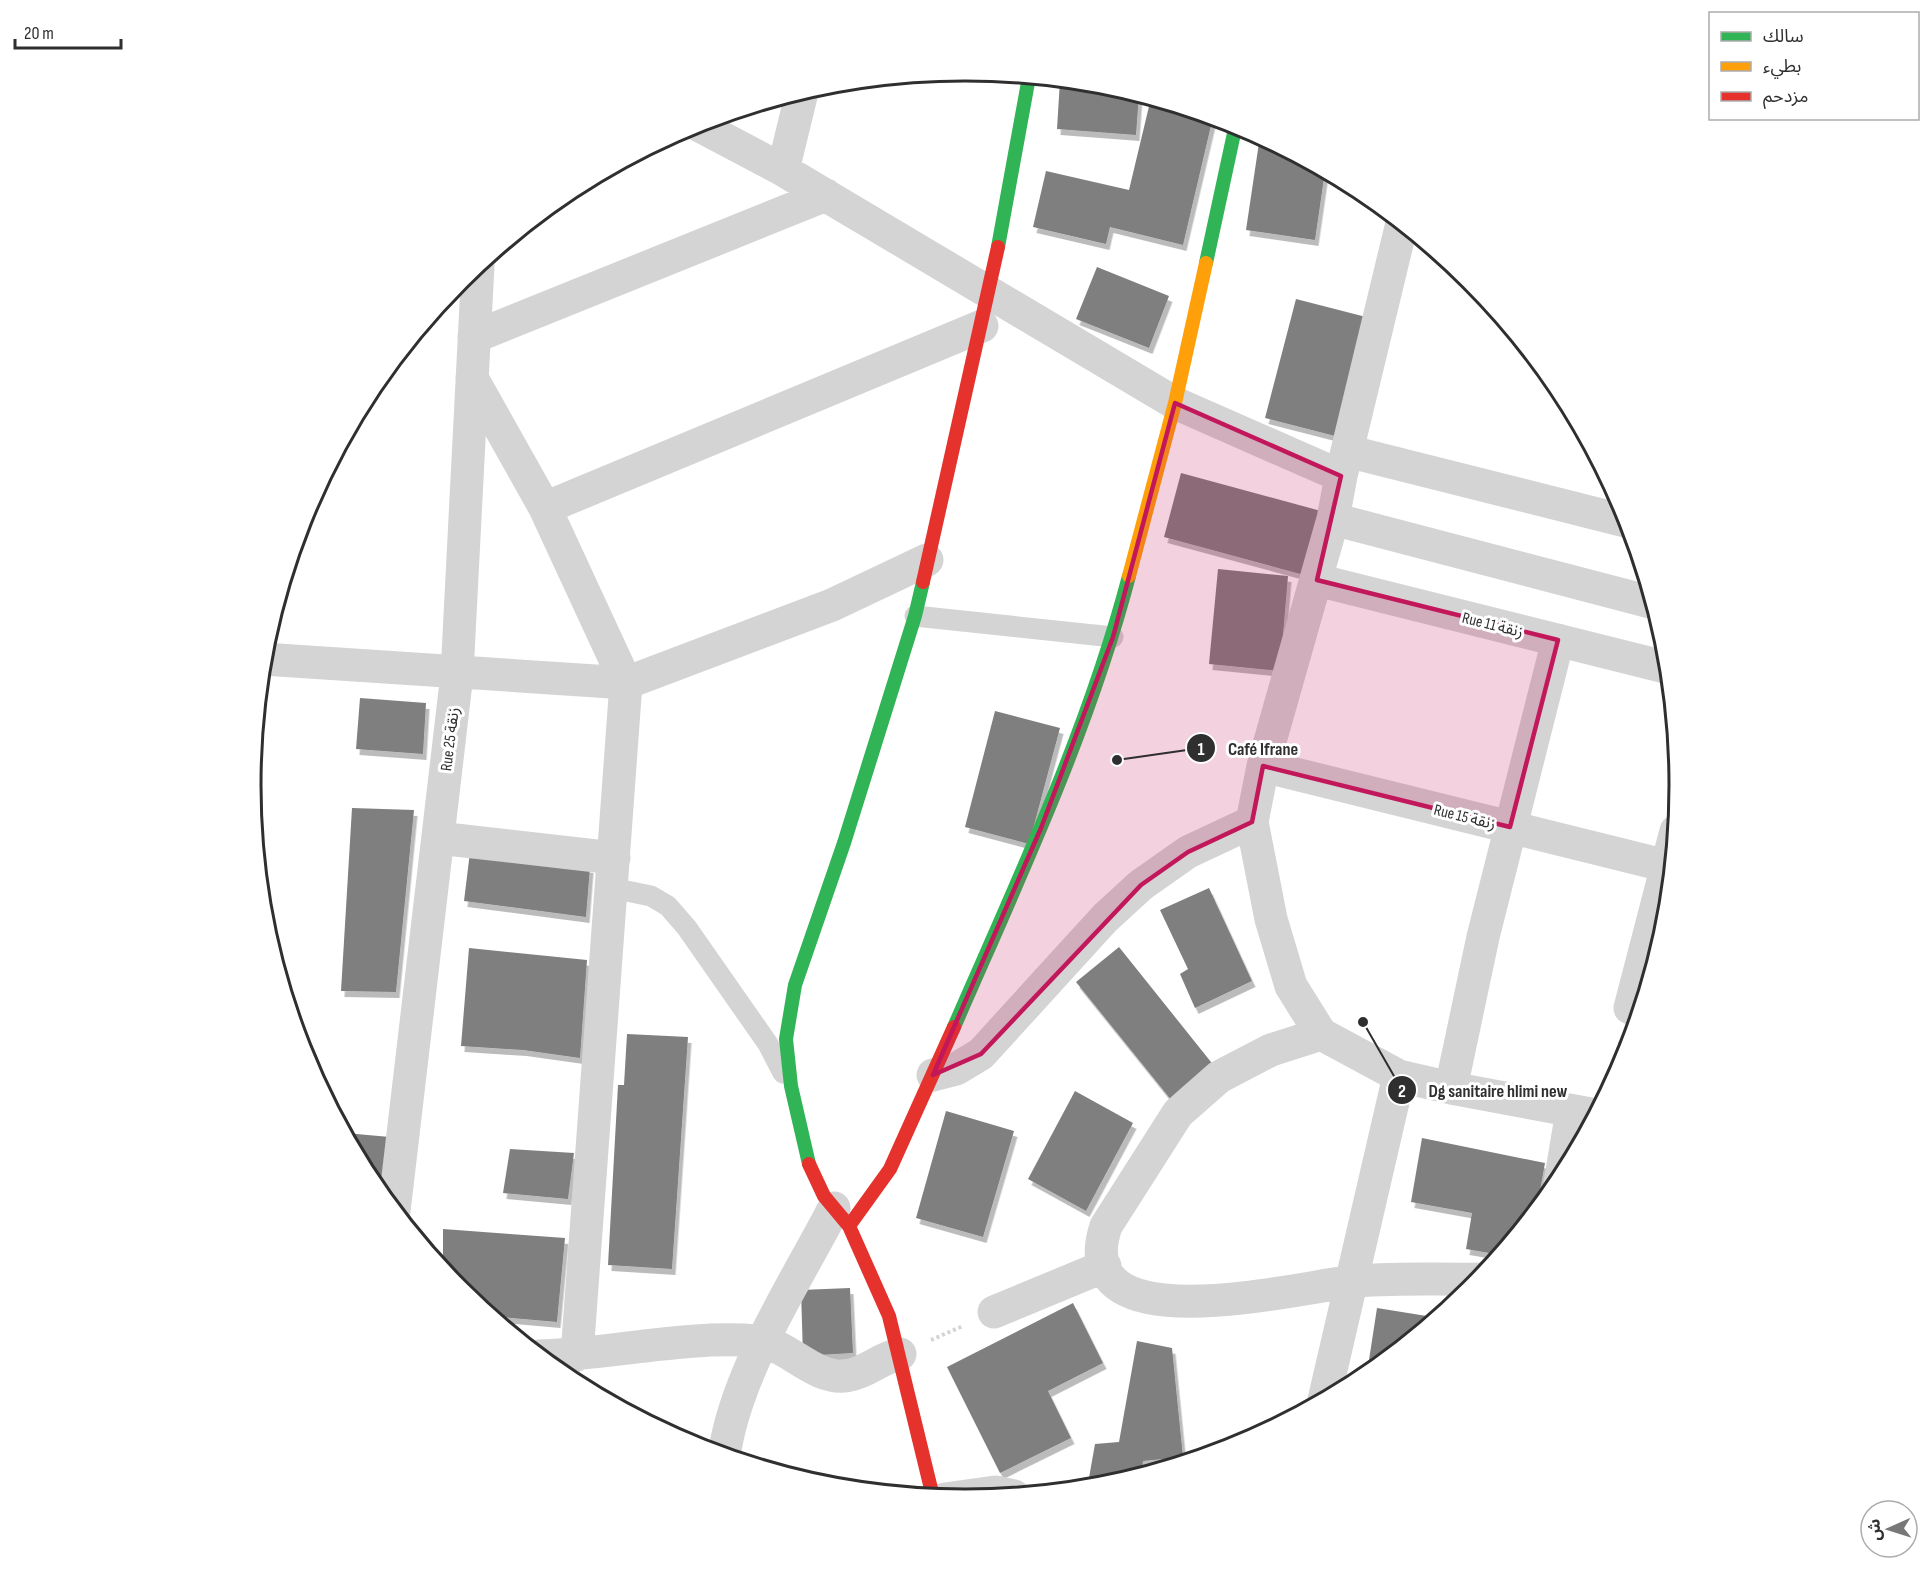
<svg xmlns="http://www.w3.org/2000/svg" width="1931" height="1571" font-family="'Sofia Sans Condensed','Noto Sans Arabic',sans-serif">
<defs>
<filter id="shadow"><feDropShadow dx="3.5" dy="6" stdDeviation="0" flood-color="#0004"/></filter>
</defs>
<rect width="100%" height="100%" fill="#fff"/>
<path fill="#7f7f7f" filter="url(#shadow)" d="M1060,80L1105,84L1139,94L1136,135L1057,129Z
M1151,98L1213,117L1183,245L1110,227L1106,244L1033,227L1046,171L1129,190Z
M1260,136L1325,171L1315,240L1246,230Z
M1097,267L1169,296L1149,348L1076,319Z
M1296,299L1366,317L1335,436L1265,418Z
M1181,473L1321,511L1304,575L1164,537Z
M1218,569L1288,576L1280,671L1209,664Z
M360,698L426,703L423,754L356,749Z
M995,711L1060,728L1029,844L965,827Z
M352,808L414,810L396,992L341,991Z
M470,852L590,867L586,917L464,901Z
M1209,888L1252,981L1195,1008L1180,974L1188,969L1160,910Z
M1119,947L1215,1067L1172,1101L1076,982Z
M469,948L587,960L580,1058L523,1050L461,1046Z
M627,1034L688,1037L672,1269L608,1265L618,1085H624Z
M1075,1091L1133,1123L1086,1211L1028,1179Z
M946,1111L1014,1131L983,1237L916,1218Z
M345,1133L390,1137L386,1188L374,1187L371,1182Z
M1422,1138L1545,1163L1536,1213L1501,1255L1466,1249L1472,1213L1411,1202Z
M510,1149L574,1153L568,1199L503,1193Z
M443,1229L565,1238L557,1322L490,1316L460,1291L443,1270Z
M850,1288L853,1353L803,1356L801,1290Z
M1073,1303L1103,1363L1048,1391L1071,1438L1000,1473L947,1367Z
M1377,1308L1439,1318L1371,1373H1367Z
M1137,1341L1172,1348L1183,1457L1143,1461L1141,1476L1105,1487L1087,1489L1095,1444L1119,1442Z"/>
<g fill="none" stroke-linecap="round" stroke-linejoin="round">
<path stroke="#d4d4d4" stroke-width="4" stroke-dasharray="3 3" stroke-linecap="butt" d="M1608,1085L1621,1040
M931,1340L963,1326"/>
<path stroke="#d4d4d4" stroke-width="21" d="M915,616L1113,637
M612,888L651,896L668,906L687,928L768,1044L783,1073"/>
<path stroke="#d4d4d4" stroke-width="33" d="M696,124L783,170L1175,403L1341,476
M783,170L802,92
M1402,223L1341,476L1333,519L1263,766L1252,822L1271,919L1291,986L1321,1034L1399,1076L1451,1088L1596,1115
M474,337L826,195
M472,378L545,508L626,683L577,1355
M1347,451L1629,522
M545,508L982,326
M1333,519L1654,603
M1317,580L1669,668
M263,659L626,683L832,605L927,560
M1263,766L1667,866
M438,838L614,858
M1641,1010L1630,1008L1676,831
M1321,1034L1271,1050L1219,1077L1178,1113L1106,1226C1066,1346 1294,1288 1349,1282C1392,1277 1437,1280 1481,1279
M933,1075L956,1069L981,1054L1105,918L1141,885L1188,852L1252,822
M1451,1088L1483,937L1558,640
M1560,1183L1572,1111
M394,1211L457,674L478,265
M994,1312L1105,1266
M539,1356C611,1354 685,1335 758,1341C786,1343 814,1380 846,1376C866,1373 880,1358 900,1354
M1324,1400L1399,1076
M724,1456C736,1371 795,1284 834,1208
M945,1499L995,1492L1014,1496"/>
<path stroke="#30b455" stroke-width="14" d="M998,247L1029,77
M1206,263L1236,124
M954,1027C1018,880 1088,732 1129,576
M809,1164L791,1086L786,1039L795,985L844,843L915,616L923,582"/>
<path stroke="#ff9f0a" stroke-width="14" d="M1129,576L1175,403L1206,263"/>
<path stroke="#e5322d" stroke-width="14" d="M923,582L998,247
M809,1164L824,1196L849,1226L889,1316L933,1497
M849,1226L890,1169L954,1027"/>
</g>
<path fill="#c2185b" fill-opacity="0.2" stroke="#c2185b" stroke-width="4.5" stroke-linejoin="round" d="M1175,403L1341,476L1317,580L1558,640L1510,827L1263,766L1252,822L1188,852L1141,885L981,1054L933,1075L1041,828L1113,637Z"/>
<g text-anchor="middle" stroke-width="6" stroke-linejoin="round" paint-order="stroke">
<g font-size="16" fill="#2f2f2f" stroke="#fff">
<text transform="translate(1493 624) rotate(14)" y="6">Rue 11 زنقة</text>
<text transform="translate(449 739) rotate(-83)" y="6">Rue 25 زنقة</text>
<text transform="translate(1465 816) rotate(14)" y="6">Rue 15 زنقة</text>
</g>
</g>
<path d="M0 0H1931V1571H0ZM261 785a704 704 0 1 1 1408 0a704 704 0 1 1-1408 0Z" fill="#fff" fill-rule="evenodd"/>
<path fill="none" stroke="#2f2f2f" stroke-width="3" d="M261 785a704 704 0 1 1 1408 0a704 704 0 1 1-1408 0Z"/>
<path fill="none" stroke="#2f2f2f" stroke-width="2" d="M1117 760L1201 748M1363 1022L1402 1090"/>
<g fill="#2f2f2f" stroke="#fff" stroke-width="2">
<circle cx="1117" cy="760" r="6"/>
<circle cx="1363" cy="1022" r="6"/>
<circle cx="1201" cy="748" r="15"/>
<circle cx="1402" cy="1090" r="15"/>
</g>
<g font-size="18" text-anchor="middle" font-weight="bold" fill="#fff">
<text x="1201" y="755">1</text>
<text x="1402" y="1097">2</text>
</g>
<g font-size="18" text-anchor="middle" font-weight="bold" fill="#2f2f2f" stroke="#fff" stroke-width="6" stroke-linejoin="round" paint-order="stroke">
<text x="1263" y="755">Café Ifrane</text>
<text x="1498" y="1097">Dg sanitaire hlimi new</text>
</g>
<rect x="1709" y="12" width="210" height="108" fill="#ffffff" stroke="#acacac" stroke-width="1.5"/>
<rect x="1721" y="32" width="30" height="9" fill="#30b455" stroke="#acacac" stroke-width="1.5"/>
<text x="1763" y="42" font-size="18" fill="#2f2f2f">سالك</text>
<rect x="1721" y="62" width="30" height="9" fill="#ff9f0a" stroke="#acacac" stroke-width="1.5"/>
<text x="1763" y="72" font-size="18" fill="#2f2f2f">بطيء</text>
<rect x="1721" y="92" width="30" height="9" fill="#e5322d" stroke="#acacac" stroke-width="1.5"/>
<text x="1763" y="102" font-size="18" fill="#2f2f2f">مزدحم</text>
<g transform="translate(1889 1529) rotate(267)"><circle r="28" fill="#ffffff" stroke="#acacac" stroke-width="1.5"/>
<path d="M0-4.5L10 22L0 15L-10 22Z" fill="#787878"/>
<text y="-9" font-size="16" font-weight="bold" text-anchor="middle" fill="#2f2f2f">ش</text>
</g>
<path d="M15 39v9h106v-9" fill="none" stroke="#2f2f2f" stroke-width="3"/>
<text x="24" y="39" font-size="18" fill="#2f2f2f" stroke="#ffffff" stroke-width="4.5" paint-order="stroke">20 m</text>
</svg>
